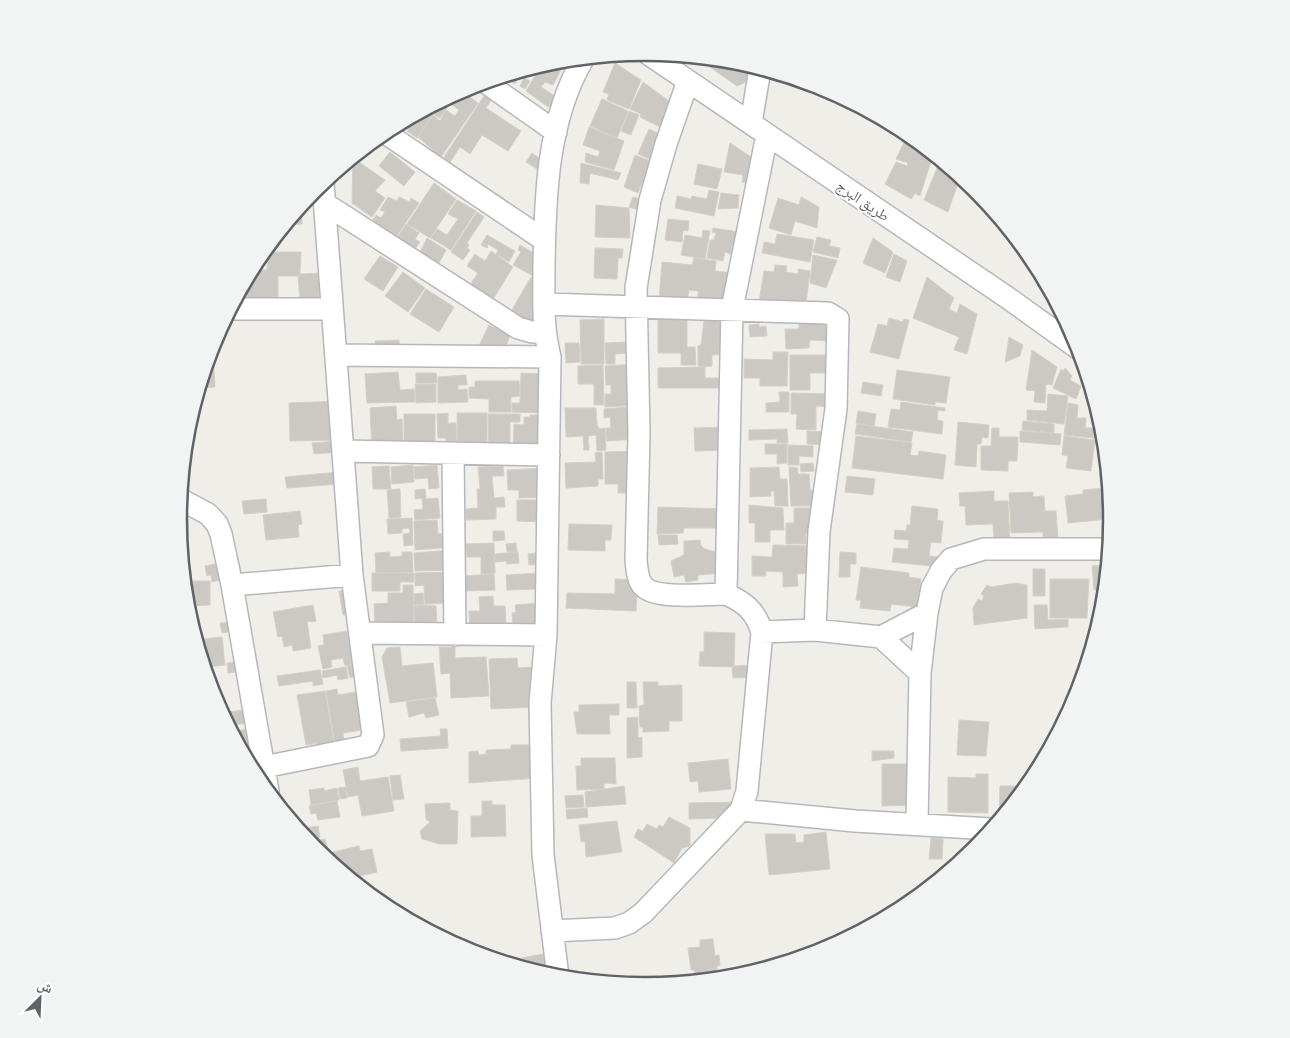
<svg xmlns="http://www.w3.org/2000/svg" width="1290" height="1038" font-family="Manrope,'Noto Naskh Arabic',sans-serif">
<rect width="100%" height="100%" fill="#f0eee8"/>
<path fill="#ccc9c4" stroke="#d5d0c6" d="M697,58L736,62L756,68L753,79L737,86Z
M555,61L563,66L553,85L545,82L541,87L559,99L548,107L526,91L541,66Z
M615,63L641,80L629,109L607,100L609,94L603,92Z
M522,71L515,84L503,77Z
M524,78L530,81L525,89L520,86Z
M643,82L673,104L672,133L640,117L641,114L630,109Z
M472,86L466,94L478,103L441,157L418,137L433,115L440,121L446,110L455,116L459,110L451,104L460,92Z
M488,90L495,94L486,108L521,131L508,151L482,135L470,154L460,147L450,162L444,157Z
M457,93L440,118L433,114L417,138L407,131L416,119L413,117Z
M602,99L628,111L617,138L590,126Z
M629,111L639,115L631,135L621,131Z
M589,127L624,141L614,170L585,162L586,153L598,157L600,151L583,145Z
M649,129L675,141L659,163L638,154Z
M906,138L919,143L933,155L920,196L915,193L911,199L885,184L896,162L907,166L908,163L896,159Z
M730,143L760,163L755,185L742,182L743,175L724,172Z
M390,152L415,172L404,186L379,166Z
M532,153L546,163L540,171L526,162Z
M635,155L665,167L657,188L642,183L638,193L624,187Z
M353,158L385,180L375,191L385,198L372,217L352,203Z
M940,161L960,177L948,212L924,200Z
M581,163L621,173L618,180L590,173L589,184L580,183Z
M698,164L722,169L717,189L694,184Z
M434,183L456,199L430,238L407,224Z
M709,190L719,192L714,216L675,208L677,196L691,199L692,196L707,199Z
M976,191L989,206L974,196Z
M721,193L739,195L738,208L718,209Z
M388,197L397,201L399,197L410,202L411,198L419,203L396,237L373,220L376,215L381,218L385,212L380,210Z
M633,197L654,203L652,214L629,207Z
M801,197L819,207L817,228L795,221L791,235L769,228L778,198L799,205Z
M457,200L476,211L451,250L431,238L437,229L447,235L458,219L448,214Z
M596,205L629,208L630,238L595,237Z
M302,206V224L286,225Z
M477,212L484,217L467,243L469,245L467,248L470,250L463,260L451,252Z
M668,219L689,221L688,231L683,230L682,242L665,240Z
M406,224L419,233L415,239L420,242L415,249L397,238Z
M713,228L746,233L744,248L732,246L731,254L725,252L723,261L707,258L710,240H714L716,233L712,232Z
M703,230L710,231L705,259L681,255L685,235L702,238Z
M777,234L814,240L810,262L762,253L764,242L775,244Z
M487,235L515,251L509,262L496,254L498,250L488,244L487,248L481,245Z
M817,237L831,240L829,246L840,248L838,258L813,252Z
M427,238L446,250L439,263L420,252Z
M873,238L893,252L885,273L863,263Z
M520,245L549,262L539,279L513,265L521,252L518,250Z
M595,248L623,249L622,258H618L617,279L594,278Z
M491,251L513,267L492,301L470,285L478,273L467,266L475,254L485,261Z
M268,252H301L300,274L327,273L322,295L317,299L300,302L298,276H278V300L234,302L254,266H260L261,270H267Z
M894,254L907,261L900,282L886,277Z
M813,255L837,260L826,288L810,283Z
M380,256L398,267L383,291L364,279Z
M694,258L716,261L715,271L734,273L731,302L698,298V291L689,290L687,300H659L662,262L692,265Z
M775,265L787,266L786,272L798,274V269L810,271L806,303L759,302L764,271L774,272Z
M403,272L425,288L408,312L385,296Z
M531,277L542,283L540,316L526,322L510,313Z
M927,277L954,298L949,309L957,313L960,304L977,314L967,354L954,350L959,337L913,318Z
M426,289L454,307L439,332L410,314Z
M799,316L834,323L833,341L810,340L809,348L786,349L785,329H799Z
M889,318L903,322L904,319L909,320L899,359L870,352L878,324L887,326Z
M604,319V364H581L580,320Z
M658,319H687V347H695L696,365H681V353H658Z
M734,320V354L712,355V366L698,367V346L701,345L704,321Z
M759,324V327L766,326L767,336L750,337L749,325Z
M489,325L510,335L505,350L476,352Z
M1009,337L1023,345L1020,356L1005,362Z
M399,340L400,352L375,353V341Z
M628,342L629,353L615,354V364H606L605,343Z
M565,343H579L580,362L566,363Z
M211,349H213L215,387L200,388Z
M1032,350L1057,367L1052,385L1046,384L1045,403L1034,402L1035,391L1026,390Z
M773,352H788L787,386H760V378H744V359L773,360Z
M790,355H834V373H810V390H790Z
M640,364L642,405L605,407V394H611V385H606L605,366Z
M603,365L604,405H594V384H578V366Z
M705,367V378H719V388H658V368Z
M1065,368L1072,376L1070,380L1081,386L1076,399L1053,388L1061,369L1064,371Z
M897,370L950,377L946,403L935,402V405L893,399Z
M398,372L400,390L414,389L415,402L367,403L365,374Z
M416,373H436L437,383H416Z
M521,373L547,374L546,413L512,412V403H520Z
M466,375L467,385H458V390L467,389L468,402L438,403V377Z
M475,381H519L520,396L511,397V412H489V399L469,398V387H475Z
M863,382L883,385L881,396L861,393Z
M415,384H436V402L416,403Z
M779,392H789V412H766V403L780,402Z
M791,393L834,394V407L816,406V430L796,429L797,414H791Z
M1048,394L1068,396L1064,424L1027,420V410L1047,411Z
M338,401L339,440L290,441L289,403Z
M901,402L945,408V411L938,410L937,420L943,421L942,434L888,427L891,409L900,410Z
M1068,403L1078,405L1077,418H1086L1085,428H1095L1094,438L1064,435Z
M396,406L397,420L402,419L403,449L372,451L370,408Z
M640,406L641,417L627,418L628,428H637L638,439L607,441L606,428H611L610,417L604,418V409Z
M565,408H596L597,424L599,429L605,428L606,450L597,451L596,435L588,436L589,450H584L583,436L566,437Z
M858,411L876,414L874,426L856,423Z
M448,413V423H456L457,449L446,450V438H438L437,414Z
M457,413H487V449L458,450Z
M404,414H435V449H404Z
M488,414H520V422H510V450H489Z
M530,415H544L543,451L513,450L514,424L524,425V417H530Z
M1023,421L1054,424V433L1022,430Z
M958,422L989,425L988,438L982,437L981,444H977L976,467L955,465Z
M857,424L913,432L911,442L855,434Z
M730,427L731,450L695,451L694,428Z
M992,428H999V437H1018L1017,461H1008V471L981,470V446H991Z
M787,429L788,443H777V439L749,440V430Z
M807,431L827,432L826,445L807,444Z
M1020,431L1061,434L1060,445L1020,442Z
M856,436L912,443L910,455L918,456L919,451L946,455L943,479L852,468Z
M1064,436L1095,440L1091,471L1066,468L1068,456L1062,455Z
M339,441L340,452L314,454L312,443Z
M765,444H787V463L777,464V454H765Z
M788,445L813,446V457L799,456V465H788Z
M633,451L643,493H618V484H605V452Z
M602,452L603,479H598V486L566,488L565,463L596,462L595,453Z
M813,463L814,471L801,472L800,464Z
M413,465L414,482L392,484L391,467Z
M437,465L439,488L429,489L428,478L415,479L414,467Z
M389,466L391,489H373L372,467Z
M503,466L504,476H492L494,498L504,497L505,507H496V519L466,520V509L478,508L477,489H480L478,467Z
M779,467L780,479H787L788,506H775L774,491H771V496L750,497V468Z
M789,467L798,468V474H809L810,490H817L818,506H791Z
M544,468L545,497L519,498V490H508L507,470Z
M339,472L340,484L287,488L285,477Z
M847,476L875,479L873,495L845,492Z
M1106,488L1109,519L1068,523L1065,496L1083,494V490Z
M400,489L401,517L389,518L387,490Z
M425,489L426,499L438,498L440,518L415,520L414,510L423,509L422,498L415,499V490Z
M994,491V501H1008L1010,544H994L993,524L966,525L965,506H960L959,493Z
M1033,492V497L1044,496L1045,511H1056L1058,541L1043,542V532L1011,533L1009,493Z
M266,499L267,512L244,514L242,501Z
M517,500H546V522L517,521Z
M749,505L783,508L784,530H770V542H755V523H749Z
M912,506L938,509L937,520L943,521L941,543L931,542L929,556L943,557L942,567L892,562L894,548L908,549L909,540L894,539L895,530L906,531L907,525H910Z
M658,507L726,509L725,528H684L683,533L657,534Z
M794,508H812V533H806V544H786V523H794Z
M300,511L302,524L298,525L299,537L266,540L263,515Z
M412,518L413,545L404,546L403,534L410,533L409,528L402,529V533L388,534L387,519Z
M437,520L438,534L451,533L452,547L415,550L414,521Z
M569,524L612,525L611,540H605V551L568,550Z
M493,531H504L505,540L493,541Z
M658,535H677L678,544L659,545Z
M700,540L701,546L705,549L716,552L723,550L724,573L698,575V580L686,582L684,575L674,577L671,561L684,555V541Z
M494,543L495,573L481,574V557H467L466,544Z
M516,543L517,552H507L506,544Z
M773,545L815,546L814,573L797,574L798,586L783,587V572L766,571V576H752V556L772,557Z
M451,550L452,570L415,571L414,553Z
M390,552V557L402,556V552H412L413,572L376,573L375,553Z
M518,552L519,563L507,564L506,561L495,562V554Z
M544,552L545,564L529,565L528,554Z
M840,552L856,553V564H850V577H839Z
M225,562L229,578L212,582L211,575L207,576L205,566Z
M1103,565L1105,586L1104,600L1102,589L1094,590L1092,566Z
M861,567L909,573V577L921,579L917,607L891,604L890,611L860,608L861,600H856Z
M1033,569H1045V596H1033Z
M450,572L451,603L425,604L424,585L415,586V573Z
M372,573H414V582H400V591H372Z
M538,573L539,589L507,590L506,575Z
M494,574L495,590L465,591L464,576Z
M184,577H191V581H210V605L187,606Z
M615,579L638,580L636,611L566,608L567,593L615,594Z
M1050,579H1089L1087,618H1050Z
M1016,583L1027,585V618L974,625L973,608L978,599L982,601L984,596L981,594L987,585L991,587Z
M403,585H413L414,627H375L374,604L388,603V593H403Z
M352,589L356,613L343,615L339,591Z
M423,593L424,604L414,605V594Z
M493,596L494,606H505L506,627L470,629L469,611H480L479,597Z
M539,603L540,624L513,627L512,613L516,612L515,605Z
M313,605L316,621L307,622L311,648L293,651L292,645L284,647L282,636L278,637L273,612Z
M424,605L436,606L437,626L415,627L414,606Z
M1034,605H1047L1048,620L1068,619V627L1035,629Z
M233,622L234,631L222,633L220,623Z
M347,631L351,654L361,652L362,663L345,666L343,658L331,660L332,667L323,669L318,646L324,645L323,635Z
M704,632L735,633L734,667L699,666L700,652H704Z
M203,636V639L222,637L225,665L205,667L196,637Z
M400,647L402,666L433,663L437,697L390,703L382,657L387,648Z
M439,647H455V658L486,657L489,696L451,698L450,673L441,674Z
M517,658L518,668L535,667L536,707L491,709L489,659Z
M242,661L243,671L228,673L227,663Z
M363,664L365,675L350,678L347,666Z
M758,665V677L733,678L732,668L734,666Z
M346,667L348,678L338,680L337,675L323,678L322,671Z
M320,670L323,684L313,686V681L279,686L277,676Z
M627,682H636L637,708H627Z
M643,682H658V686L682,685V721H669V731L643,732V727H640L639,706L644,705Z
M337,689L338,695L363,691L369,729L343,733L345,748L336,749L326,691Z
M325,691L335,749L319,752L317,743L306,745L297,695Z
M435,698L439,715L426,718L424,713L409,717L406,702Z
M619,704V715H609L610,734H577L574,712H579V705Z
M250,709L252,723L229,725L222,713Z
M638,717V738L642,737V757L627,758V718Z
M959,720L989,722L986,756L957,755Z
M247,729L254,772L232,732Z
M440,729H447L448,748L401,751L400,739L441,736Z
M511,745H539L538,778L469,783V752L478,751L479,755L486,754V750L511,749Z
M872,751H894V758L872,761Z
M581,758H615L616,784L604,783V789L577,790L576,766H581Z
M728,759L731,789L699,792L698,781L690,782L688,763Z
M882,764H913L914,805L882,806Z
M358,767L360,781L388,777L394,811L362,816L358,795L348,797L343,770Z
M976,774H988V813L948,812V777L976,778Z
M400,775L404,799L393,800L390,776Z
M624,786L626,804L586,807L585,792Z
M1000,786H1026L999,819Z
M346,787L347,798L340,799L338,788Z
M324,788V791L337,788L339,800L311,805L309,790Z
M583,795L584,807L566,808L565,796Z
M337,801L340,817L318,820L316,813L311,814L309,806Z
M482,801H492V805H505L506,836L471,837V816H482Z
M741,802L726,818L689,819V803Z
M450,803V810L458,811L457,844H440L422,839L420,831L430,822L426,819L425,804Z
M587,808L588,817L567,819L566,810Z
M669,817L690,828V846L682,848L674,863L634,837L638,829L643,831L647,824L657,829L659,825L663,827Z
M617,821L622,852L586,857L585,841L581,842L579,825Z
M318,826L320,838L308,840L299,829Z
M826,832L830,869L769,875L765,834H795L796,843L804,842V835Z
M931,838L943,839L942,859H929Z
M325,839L328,849L318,851L309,842Z
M359,846L360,851L372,849L377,872L351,878L331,862L329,853Z
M928,879L937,880L927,888Z
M713,939L715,956L719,955L720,965L717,966L718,978L690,981V978L695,977L694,970H691L688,948L700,947V940Z
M543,954L547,974L516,965L523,964L522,958Z"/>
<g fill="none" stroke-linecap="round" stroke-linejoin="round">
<defs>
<path id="minor" d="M647,53L1008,298L1079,349
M688,81L666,144L650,200L636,288L639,433L636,560C637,568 637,579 643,586C655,600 707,594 726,594L732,309L767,135
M485,82L556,132
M751,123L760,69
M384,132L544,240
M324,203L518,328L532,332H544
M544,304L828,313L838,319L836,409L819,531L815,630
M231,309H332
M336,355L550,357
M343,451L549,455
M453,453L455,635
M180,499L208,514L217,524L221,534L232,585L268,791
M232,585L352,575
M762,632L815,630L881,637L927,613
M360,633L546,635
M881,637L920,673
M264,767L368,746L373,735L352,575L323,183
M741,810L855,821L991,829
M917,823L920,673L927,613L932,588L941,571L951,559L984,549H1109
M552,931L615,928L629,923L643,913L741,810L747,791L762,632C755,611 746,603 726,594
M558,977L543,855L540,703L546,635L550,357C542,325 544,299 544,266C545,196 547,121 583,59"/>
</defs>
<use href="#minor" stroke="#b5b8bb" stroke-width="24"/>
<use href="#minor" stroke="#fff" stroke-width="21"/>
</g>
<g text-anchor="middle" stroke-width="4" stroke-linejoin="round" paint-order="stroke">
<g font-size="15" fill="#5f6367" stroke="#fff">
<text transform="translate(863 201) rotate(34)" y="5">طريق البرج</text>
</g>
</g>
<path d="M0 0H1290V1038H0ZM187 519a458 458 0 1 1 916 0a458 458 0 1 1-916 0Z" fill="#f2f3f3" fill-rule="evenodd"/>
<path fill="none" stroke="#5f6367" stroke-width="2.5" d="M187 519a458 458 0 1 1 916 0a458 458 0 1 1-916 0Z"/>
<g transform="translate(40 998) rotate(24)" stroke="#ffffff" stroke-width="4" paint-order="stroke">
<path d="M0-4L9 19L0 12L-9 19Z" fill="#5f6367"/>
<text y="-8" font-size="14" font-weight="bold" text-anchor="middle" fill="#5f6367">ش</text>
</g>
</svg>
